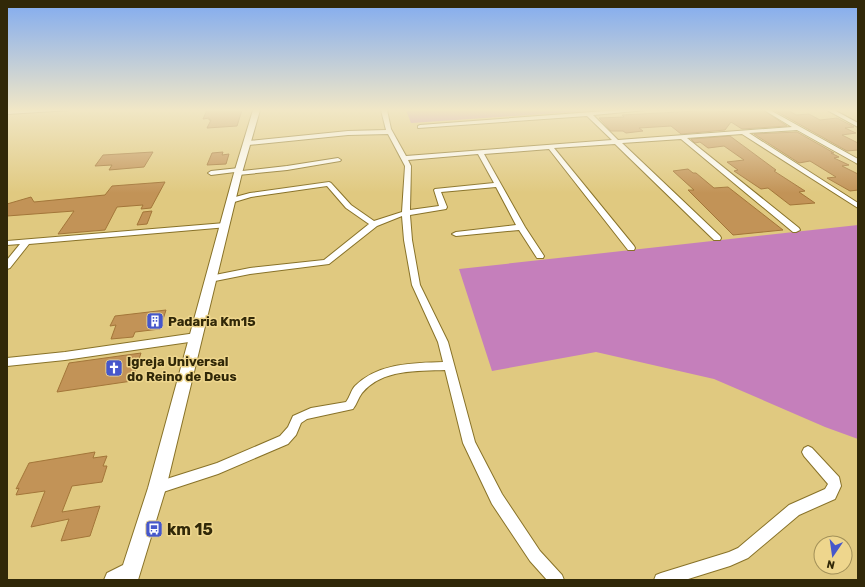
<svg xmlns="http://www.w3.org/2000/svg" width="865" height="587" font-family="Rubik,sans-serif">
<rect width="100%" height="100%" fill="#e0c980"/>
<path fill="#c57fbb" d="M406,110H602L411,123Z
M858,225V439L825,427L714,379L596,352L492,371L459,269Z"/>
<path fill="#c29357" stroke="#a37639" d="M207,110H242L237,126L207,128L211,120H209V118L203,119Z
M696,110H717L720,112L735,110H763L787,126L742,129L731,122L725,130L681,134L671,126L639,128L643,131L626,133L623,131H611L599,118L624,117L622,115L697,111Z
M774,110H788L796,115L809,114L820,120L837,118L854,127L845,128L856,133L842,135L858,143V150L847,151Z
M797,132L834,153H831L839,157L834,158L849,165L842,166L858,174V190L850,191L827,178L836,177L810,161L799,163L754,134Z
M730,136L776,170L774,171L805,191L799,192L815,203L790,205L768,188L761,189L734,171L738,170L727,162L744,160L724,146L708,148L700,142L695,143L691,139Z
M153,152L144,167L109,170L112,165L95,166L103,155Z
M223,152L222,155L229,154L226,164L207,165L212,153Z
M688,169L693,173H696L714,188L728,187L783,230L733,235L688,190H694L673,171Z
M165,182L151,208L141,209L143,205L117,207L105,230L58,234L74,211L7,216V204L31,197L34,202L105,195L112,186Z
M152,211L147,224L137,225L143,212Z
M166,310L160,329L135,332L133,337L111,339L116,325L110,326L115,316Z
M141,353L132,381L57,392L69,363Z
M95,452L93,458L107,456L103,466H107L102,482L72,486L62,512L100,506L90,536L61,541L69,519L31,527L45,491L16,495L19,488L16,489L29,463Z"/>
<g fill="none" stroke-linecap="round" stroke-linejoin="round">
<defs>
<path id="street" d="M7,110H70L7,114Z
M381,110H387L391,129L406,156L612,140L587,116L418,128V126L420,125L619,110H646L593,115L618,140L792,127L764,110H770L858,159V164L856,163L797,130L749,133L858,203V208L742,134L687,138L799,228L800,230L796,232H793L681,139L622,143L720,236L721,238L720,240H714L615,144L554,148L634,246L635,248L634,250H628L549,149L484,154L525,227L544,256L543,258H537L519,230L456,236L452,234L456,232L516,225L496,187L441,192L447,207L446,209L410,215L412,240L420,285L448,342L475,442L502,494L540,551L562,575L564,580H547L530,561L492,504L463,443L445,370C417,371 382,369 362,393C358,398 357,404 353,409L307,419L301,423L296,435L288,444L218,474L157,494L152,492L150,488L152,484L157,482L217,463L280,436L288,427L293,416L311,408L346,402C350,397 351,390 355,386C378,363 413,363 443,362L438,342L412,285L404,240L402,216L377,226L329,264L250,274L210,282L206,279L210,276L250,268L324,260L369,224L346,208L327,186L251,197L231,203L227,201L228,199L250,193L329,182L331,183L351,205L374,221L402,212L405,166L388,134L348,135L248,145L245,143L248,141L348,131L386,130ZM478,154L494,183L435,189L434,190L439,206L410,210L411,166L408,160Z
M827,110H834L858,123V127Z
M338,158L341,160L340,161L287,170L238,175L236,174L235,172L211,175L208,173L211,171L239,168L241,169L242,171L287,166Z
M225,223L229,225L228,227L29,244L10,268L7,269V260L20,244L7,245V241Z
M196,333L200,334L201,337L200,340L196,341L65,360L7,366V358L65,352Z
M808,446L812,448L839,477L841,486L835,499L799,515L748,558L730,566L685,580H654L656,575L661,573L729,552L738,548L789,505L825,489L828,484L804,456L802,452L804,448Z"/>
<path id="secondary" d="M253,110H260L242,173L166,488L138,580H104L107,573L123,565L148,488L234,173Z"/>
</defs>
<use href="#street" stroke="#887228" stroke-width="2"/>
<use href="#secondary" stroke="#887228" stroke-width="2"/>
<use href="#street" fill="#fff" fill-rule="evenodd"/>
<use href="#secondary" fill="#fff" fill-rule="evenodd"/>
</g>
<linearGradient id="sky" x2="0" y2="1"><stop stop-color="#81abf0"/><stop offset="0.57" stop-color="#f1e7c6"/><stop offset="1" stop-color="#f1e7c6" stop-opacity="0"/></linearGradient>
<rect width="865" height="193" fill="url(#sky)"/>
<defs>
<symbol id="building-square" viewBox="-11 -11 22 22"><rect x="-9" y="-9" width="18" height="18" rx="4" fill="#4657cb" stroke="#eed68d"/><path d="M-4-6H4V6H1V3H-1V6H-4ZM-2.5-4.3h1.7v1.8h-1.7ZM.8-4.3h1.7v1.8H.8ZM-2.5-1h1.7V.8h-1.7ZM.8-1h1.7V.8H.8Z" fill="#fff"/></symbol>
<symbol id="church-square" viewBox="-11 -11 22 22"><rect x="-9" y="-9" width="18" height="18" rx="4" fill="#4657cb" stroke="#eed68d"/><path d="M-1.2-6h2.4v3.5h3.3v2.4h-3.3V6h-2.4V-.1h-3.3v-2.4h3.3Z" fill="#fff"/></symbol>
<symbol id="bus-square" viewBox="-11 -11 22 22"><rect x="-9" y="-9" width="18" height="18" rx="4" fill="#4657cb" stroke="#eed68d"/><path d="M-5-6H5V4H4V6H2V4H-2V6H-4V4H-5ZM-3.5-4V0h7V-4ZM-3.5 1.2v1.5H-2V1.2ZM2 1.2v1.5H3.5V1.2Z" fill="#fff"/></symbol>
</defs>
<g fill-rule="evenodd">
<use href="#building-square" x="145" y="311" width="20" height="20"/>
<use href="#church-square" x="104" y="358" width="20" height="20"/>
<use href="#bus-square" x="144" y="519" width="20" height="20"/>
</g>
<g text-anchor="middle" stroke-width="3" stroke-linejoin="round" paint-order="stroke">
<g font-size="13" font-weight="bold" fill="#312808" stroke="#eed68d" text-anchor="start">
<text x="168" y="326">Padaria Km15</text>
<text x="127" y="366">Igreja Universal<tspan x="127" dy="15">do Reino de Deus</tspan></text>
</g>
<g font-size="16" font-weight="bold" fill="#312808" stroke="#eed68d" text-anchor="start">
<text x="167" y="535">km 15</text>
</g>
</g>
<rect width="865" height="587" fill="none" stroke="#312808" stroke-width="16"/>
<g transform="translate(833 555) rotate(193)"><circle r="19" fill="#eed68d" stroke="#a29058"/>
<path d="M0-3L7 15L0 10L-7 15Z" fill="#4657cb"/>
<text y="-6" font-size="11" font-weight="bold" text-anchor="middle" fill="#312808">N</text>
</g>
</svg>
